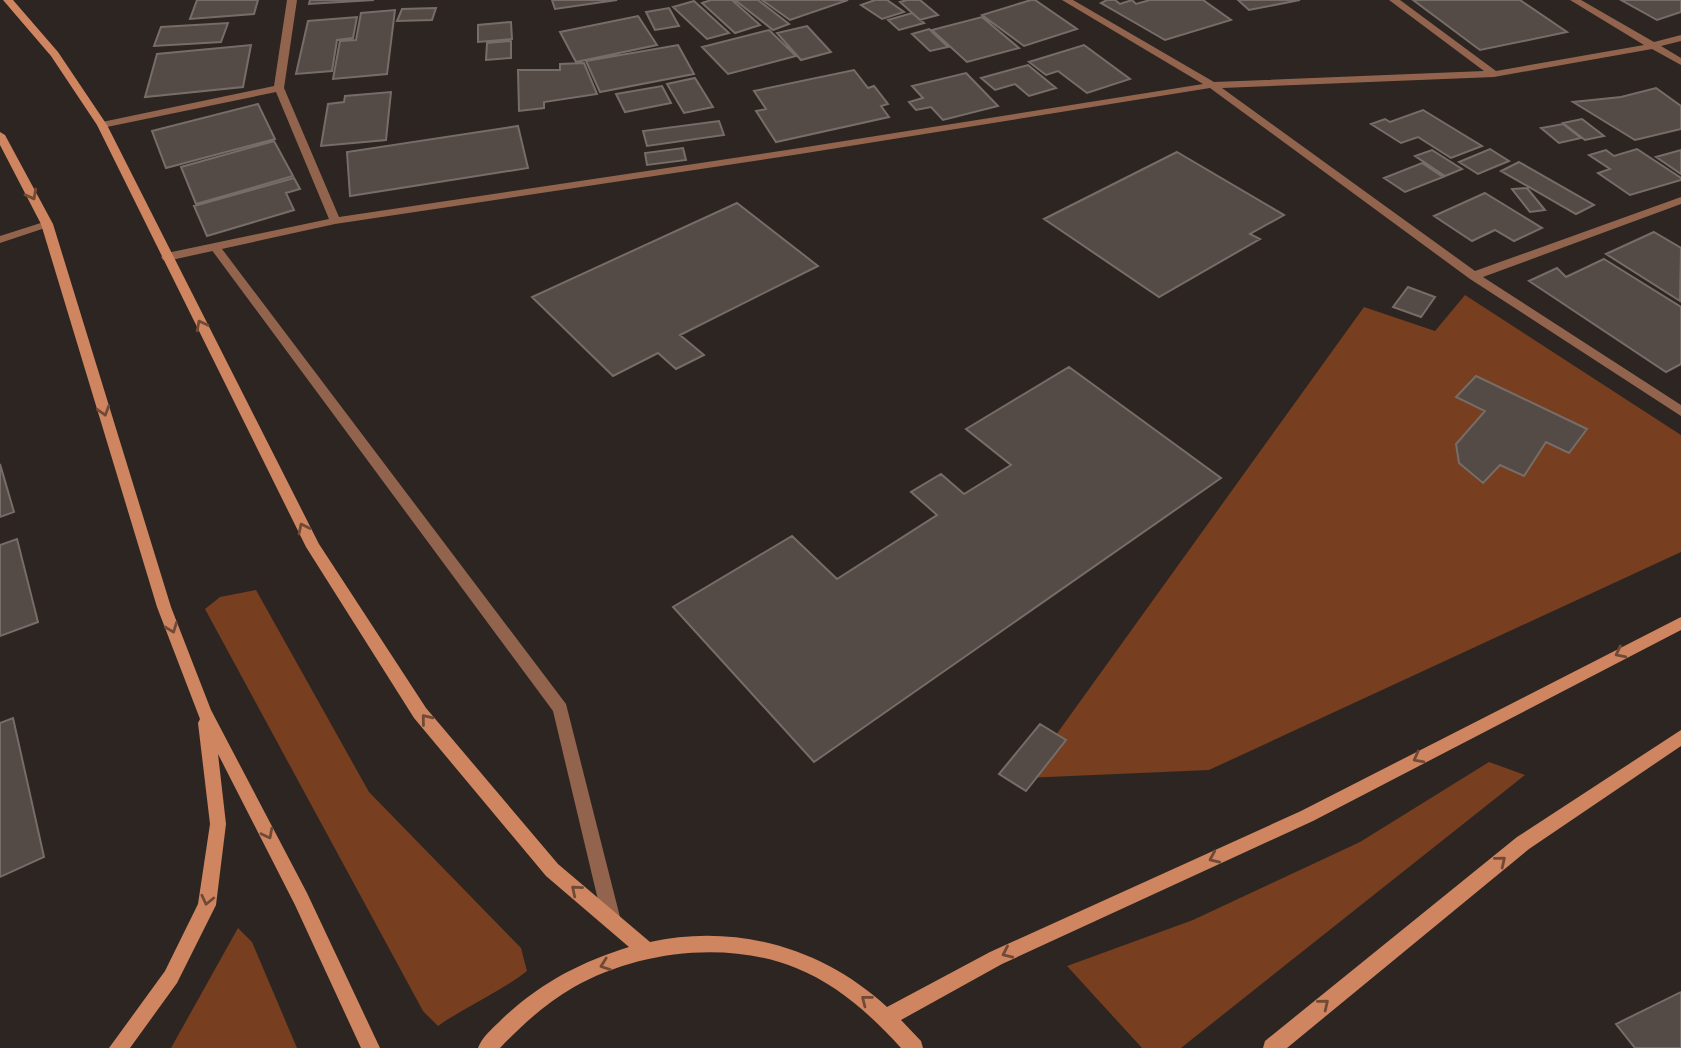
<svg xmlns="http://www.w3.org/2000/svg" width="1681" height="1048" font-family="Barlow,sans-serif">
<rect width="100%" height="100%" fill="#2d2521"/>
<path fill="#773e20" d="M1465,295L1681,435V552L1209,770L1025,778L1364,307L1435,331Z
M256,590L369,792L521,948L527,971C499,993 466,1006 438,1026L423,1011L205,609L220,597Z
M1489,762L1525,775L1181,1048H1142L1067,966L1193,920L1360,842Z
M238,928L252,942L297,1048H171Z"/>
<path fill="#544a46" stroke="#776d68" stroke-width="2" d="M197,0H258L254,14L190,19Z
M310,0H374L309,4Z
M552,0H617L555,9Z
M711,0H732L760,25L735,33L702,3Z
M735,0H758L789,24L773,30Z
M762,0H848L790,20Z
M875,0H887L904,12L882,19L861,5Z
M907,0H920L938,15L920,20L900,2Z
M1031,0H1035L1077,29L1024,46L982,15Z
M1107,0H1115L1120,4L1132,0L1136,4L1150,0H1203L1231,20L1165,40L1101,3Z
M1238,0H1300L1249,10Z
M1413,0H1520L1567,32L1480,50Z
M1621,0H1681V12L1657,20Z
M694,1L729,33L707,39L673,7Z
M436,8L432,20L397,21L402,9Z
M669,8L679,26L655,30L646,12Z
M395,10L387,74L333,79L340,41L356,40L361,13Z
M912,13L924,23L899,30L888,20Z
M638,16L657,45L576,62L560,32Z
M357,17L353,38L337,40L332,71L296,74L308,21Z
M982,17L1019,48L967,62L932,30Z
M511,22L512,39L478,42V25Z
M228,23L221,42L154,46L161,27Z
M807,26L831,52L801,60L777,33Z
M929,29L948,47L930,51L912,34Z
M769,30L796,56L728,74L702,47Z
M511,41V58L486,60L487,43Z
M251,45L243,87L145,97L157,54Z
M678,45L694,74L600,92L586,61Z
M1084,45L1130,79L1087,93L1058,71L1046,75L1029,62Z
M584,63L597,94L544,102V108L519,111L518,70H560V64Z
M1028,65L1056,88L1029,96L1015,84L995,90L981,78Z
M854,70L868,88L874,86L888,104L881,106L889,117L776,142L756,111L766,109L754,91Z
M966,73L998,106L943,120L931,107L916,110L909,102L923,98L912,86Z
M695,78L713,107L684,113L667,84Z
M662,86L671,103L625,112L616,94Z
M1656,88L1681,106V129L1635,140L1573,102L1621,97Z
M391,92L386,140L321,146L328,104L344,102L345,96Z
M258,104L275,139L166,168L152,131Z
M1423,110L1482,146L1451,158L1418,137L1401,143L1371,124L1385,119L1390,122Z
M1582,119L1604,136L1585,140L1563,123Z
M719,121L724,135L647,146L643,131Z
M1563,124L1581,138L1559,143L1541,128Z
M518,126L528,168L350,196L347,152Z
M274,141L293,176L196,204L181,167Z
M683,148L686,160L647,165L645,153Z
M1490,149L1509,161L1478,174L1459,162Z
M1637,149L1681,178V180L1630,195L1598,173L1610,169L1589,155L1606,150L1614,156Z
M1432,150L1462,169L1445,176L1415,156Z
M1681,150V174L1656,157Z
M1177,152L1284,215L1250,234L1260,239L1159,297L1044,219Z
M1519,162L1594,205L1576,214L1501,171Z
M1422,163L1443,177L1405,192L1384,178Z
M294,178L300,189L286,193L294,210L207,236L194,206Z
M1527,188L1545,210L1530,212L1512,189Z
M1485,193L1542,228L1514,241L1495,230L1472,241L1434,216Z
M737,203L818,266L680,335L704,355L676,369L658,353L613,376L532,297Z
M1654,232L1681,248L1680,301L1606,254Z
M1604,259L1681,307V364L1666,372L1529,281L1557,268L1566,277Z
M1408,287L1435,297L1421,317L1393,307Z
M1069,367L1221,478L814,762L673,607L792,536L837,579L937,515L911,492L941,474L964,494L1011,465L966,429Z
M1476,376L1587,429L1569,453L1546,442L1524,476L1500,465L1483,483L1459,463L1456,444L1485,411L1456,397Z
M0,464L14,512L0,517Z
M17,539L38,622L0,636V545Z
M13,718L44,857L0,877V723Z
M1040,724L1066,740L1026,791L999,774Z
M1681,992V1048H1635L1616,1024Z"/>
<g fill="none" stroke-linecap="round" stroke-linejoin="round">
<path fill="#92644d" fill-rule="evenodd" d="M215,244L219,245L566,704L621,921L618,927L612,929L606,927L603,921L553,711L211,249L209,247Z"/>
<path fill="#92644d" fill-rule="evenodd" d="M287,0H297L284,88L339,217L800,148L1203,84L1062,0H1073L1214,82L1484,71L1389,0H1400L1496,71L1644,45L1570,0H1581L1654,42L1681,35V41L1661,46L1681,58V65L1652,49L1494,77L1222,88L1475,271L1681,197V204L1483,277L1681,405V416L1470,279L1210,88L800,154L335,224L167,261L163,260L161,257L167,253L329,219L276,92L102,128L97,125L102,122L274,86Z
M47,221L51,222V226L0,243V236Z"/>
<path fill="#cf8560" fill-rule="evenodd" d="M3,0H13L58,52L107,125L319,544L426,708L558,864L650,942C736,923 823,948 887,1007L990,952L1301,811L1681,617V630L1313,821L1002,964L901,1020L921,1041L923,1048H901C872,1016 837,984 796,968C727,940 638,951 574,987C546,1003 522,1025 500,1048H478C482,1037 493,1028 502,1019C539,984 580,962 629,947L546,876L414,718L306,547L97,125L51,56Z
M0,132L5,135L53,224L171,607L211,710L307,893L380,1048H361L295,905L218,754L226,824L216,905L177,983L130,1048H109L165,971L198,904L210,824L198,723L200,719L157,607L41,224L0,145Z
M1681,730V746L1529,849L1287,1048H1263L1265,1041L1517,837Z"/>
</g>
<defs><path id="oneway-chevron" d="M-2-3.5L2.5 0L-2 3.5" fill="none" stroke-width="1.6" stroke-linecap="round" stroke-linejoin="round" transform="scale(1.75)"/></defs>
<g stroke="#704a36">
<use href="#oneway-chevron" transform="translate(32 195) rotate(62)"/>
<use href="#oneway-chevron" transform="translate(201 325) rotate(-117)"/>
<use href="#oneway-chevron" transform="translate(104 411) rotate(73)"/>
<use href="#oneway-chevron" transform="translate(303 528) rotate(-116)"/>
<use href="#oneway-chevron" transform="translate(172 628) rotate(69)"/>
<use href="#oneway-chevron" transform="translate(1620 653) rotate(154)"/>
<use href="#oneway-chevron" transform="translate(426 719) rotate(-129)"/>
<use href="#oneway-chevron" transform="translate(1418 758) rotate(152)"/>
<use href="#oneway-chevron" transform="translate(268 834) rotate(63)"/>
<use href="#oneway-chevron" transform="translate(1214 858) rotate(156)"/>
<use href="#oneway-chevron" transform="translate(1501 861) rotate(-39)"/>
<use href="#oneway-chevron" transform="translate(576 890) rotate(-140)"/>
<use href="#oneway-chevron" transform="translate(207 900) rotate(103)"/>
<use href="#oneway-chevron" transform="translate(1007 953) rotate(155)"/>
<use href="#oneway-chevron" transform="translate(605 965) rotate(160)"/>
<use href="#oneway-chevron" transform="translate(866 1000) rotate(-142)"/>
<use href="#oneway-chevron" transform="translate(1324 1004) rotate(-39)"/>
</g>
</svg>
